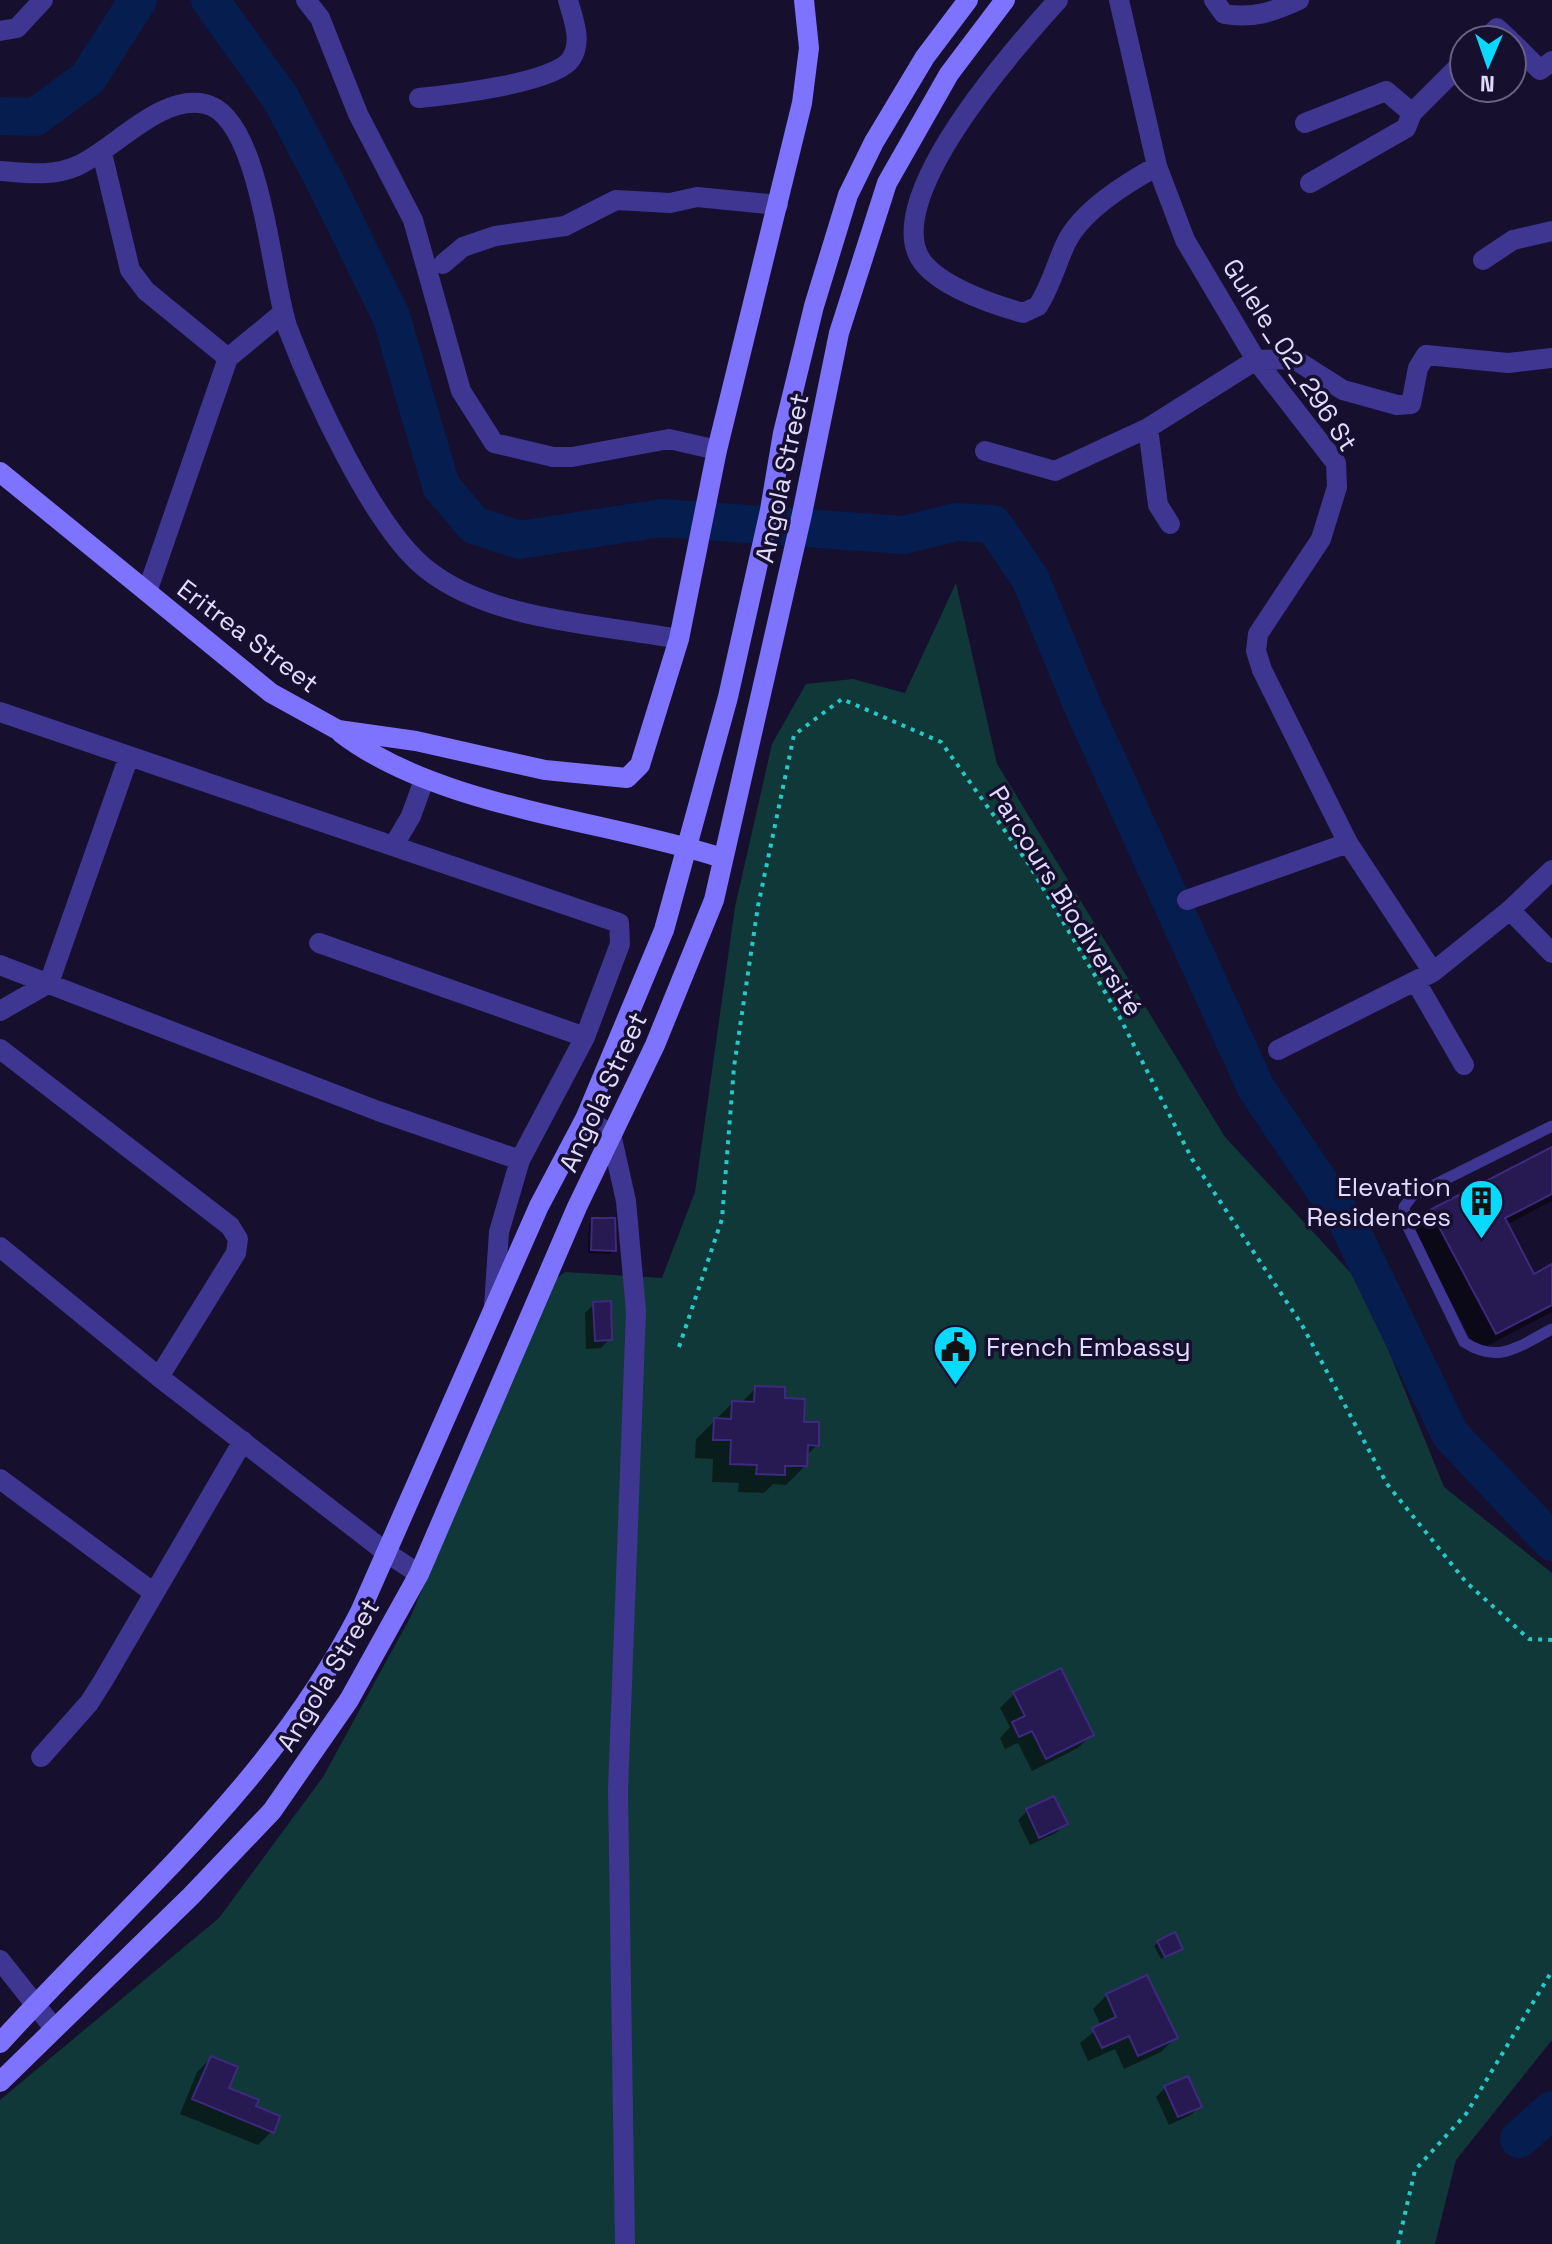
<svg xmlns="http://www.w3.org/2000/svg" width="1552" height="2244" font-family="'Space Grotesk',sans-serif">
<rect width="100%" height="100%" fill="#160f2e"/>
<path fill="#113838" d="M956,583L997,764L1225,1137L1362,1285L1444,1487L1552,1573V2040L1456,2160L1435,2244H0V2100L219,1918L323,1777L411,1616L549,1284L565,1272L662,1278L695,1192L735,907L772,744L806,684L853,679L905,693Z"/>
<path fill="#0007" d="M1552,1149V1201L1506,1225L1533,1276L1552,1267V1312L1477,1351L1413,1230L1432,1212Z
M593,1220L614,1250L610,1254L588,1253L589,1224Z
M594,1304L610,1339L601,1348L586,1349L585,1313Z
M756,1388L782,1400L817,1445L806,1456L805,1466L786,1485L773,1484L764,1493L738,1492L739,1483L712,1482L713,1459L695,1458L696,1439L732,1403L740,1404Z
M1014,1694L1092,1734L1078,1748L1032,1771L1018,1743L1005,1749L1000,1738L1010,1727L1000,1708Z
M1027,1811L1065,1824L1056,1833L1030,1845L1018,1820Z
M1158,1942L1180,1948L1161,1959L1154,1946Z
M1107,1995L1175,2038L1161,2052L1124,2069L1115,2049L1088,2061L1080,2043L1101,2026L1093,2009Z
M211,2058L227,2089L254,2108L272,2131L258,2145L180,2114L197,2072Z
M1187,2079L1200,2106L1191,2115L1169,2125L1156,2097L1165,2088Z"/>
<g fill="none" stroke-linecap="round" stroke-linejoin="round">
<path stroke="#061d50" stroke-width="38" d="M210,0L280,97L327,186L391,316L441,486L474,525L519,540L662,518L904,535L956,522L993,524L1030,578L1083,707L1256,1088L1349,1226L1450,1434L1552,1542
M0,116L35,117L88,78L138,0
M1519,2139L1552,2110"/>
</g>
<path fill="#271951" stroke="#3e297f" stroke-width="2" d="M1552,1147V1194L1505,1218L1534,1274L1552,1264V1305L1496,1334L1430,1210Z
M592,1218H615L616,1251L591,1250Z
M611,1301L612,1340L595,1341L593,1302Z
M755,1386L785,1387V1398L805,1399L804,1422H819V1446L808,1445L807,1466H785V1475L756,1474L757,1465L730,1464L731,1440H713L714,1418L731,1419L732,1401L754,1402Z
M1061,1668L1094,1735L1046,1759L1032,1731L1019,1737L1012,1722L1025,1716L1013,1692Z
M1054,1796L1068,1824L1039,1838L1026,1809Z
M1175,1932L1183,1949L1165,1957L1157,1941Z
M1147,1975L1178,2038L1138,2056L1129,2036L1102,2048L1092,2028L1116,2017L1106,1994Z
M211,2056L238,2067L229,2088L259,2100L256,2106L280,2116L274,2133L192,2099Z
M1188,2076L1202,2107L1178,2117L1164,2086Z"/>
<g fill="none" stroke-linecap="round" stroke-linejoin="round">
<path stroke="#25cac8" stroke-width="4" stroke-dasharray="4 6" stroke-linecap="butt" d="M679,1347L722,1219L734,1067L758,906L794,735L842,699L941,742L1028,863L1118,1014L1192,1159L1302,1325L1387,1484L1466,1582L1529,1639L1552,1640
M1398,2244L1415,2170L1466,2114L1552,1971"/>
<path stroke="#3e3691" stroke-width="11" d="M1552,1126L1412,1196L1404,1207L1406,1223L1464,1342C1499,1365 1519,1346 1552,1329"/>
<path stroke="#3e3691" stroke-width="20" d="M306,0L320,18L358,114L413,220L461,391L494,443L553,457H572L669,439L717,450
M1058,0C1019,43 872,206 925,265C945,288 995,305 1023,313L1038,306C1051,286 1056,264 1066,243C1082,210 1127,183 1157,166
M1119,0L1157,166L1185,240L1256,360L1336,463L1337,487L1321,539L1258,634L1256,651L1262,670L1348,843L1433,972
M1214,0L1224,14C1253,19 1273,12 1299,0
M0,31L17,28L43,0
M1485,40L1497,28L1510,40
M1512,42L1540,70L1552,61
M419,98C449,95 556,83 571,59C583,41 573,19 568,0
M1305,123L1386,91L1412,113L1464,61
M102,153L130,270L146,291L228,358
M0,171C27,173 52,177 77,166C115,149 160,94 205,104C262,116 271,283 288,329C313,394 373,526 425,568C490,621 599,624 679,639
M1310,183L1406,128L1412,113
M1483,260L1513,240L1552,231
M443,264L463,247L495,236L565,226L616,200L670,203L697,197L778,205
M1256,360L1294,359L1343,390L1397,405L1411,404L1418,368L1426,355L1508,363L1552,358
M1148,428L1158,505L1170,524
M985,451L1055,471L1148,428L1256,360
M147,592L228,358L279,316
M0,712L619,923L620,944L585,1037L520,1160L499,1232L494,1306
M394,845L411,816L424,780
M1187,900L1348,843
M1510,910L1552,953
M319,943L585,1037
M0,965L378,1111L520,1160
M1416,982L1464,1065
M0,1011L49,983L129,756
M0,1049L230,1226L238,1239L236,1253L159,1377
M1278,1050L1433,972L1510,910L1552,870
M585,1119L611,1134L626,1201L636,1311L618,1790L625,2244
M0,1247L159,1377L387,1553L419,1574
M0,1479L154,1593
M41,1757L89,1703L103,1681L243,1441
M0,1960L53,2027"/>
<path stroke="#7d73ff" stroke-width="20" d="M0,472L271,693L338,730L416,741L545,770L627,778L640,765L679,639L717,450L802,103L809,48L804,0
M341,733C437,807 605,820 722,858
M0,2043C129,1901 271,1787 360,1612L539,1206L585,1119L664,930L728,697L770,510L783,433L814,306L848,195L874,142L925,57L968,0
M0,2082L191,1896L272,1811L349,1700L419,1574L577,1207L655,1045L714,900L802,514L839,333L887,183L949,74L1005,0"/>
</g>
<defs>
<symbol id="building-pin" viewBox="-11 -11 22 30"><path d="M0 17L-7.5 6A9.5 9.5 0 1 1 7.5 6Z" fill="#08daff" stroke="#160f2e"/><path d="M-4-6H4V6H1V3H-1V6H-4ZM-2.5-4.3h1.7v1.8h-1.7ZM.8-4.3h1.7v1.8H.8ZM-2.5-1h1.7V.8h-1.7ZM.8-1h1.7V.8H.8Z" fill="#111"/></symbol>
<symbol id="civic-pin" viewBox="-11 -11 22 30"><path d="M0 17L-7.5 6A9.5 9.5 0 1 1 7.5 6Z" fill="#08daff" stroke="#160f2e"/><path d="M-.6-6.5H3V-4.5H.6V-3L4-1V1h2V6H-6V1h2V-1L-.6-3ZM-1.2 2.5V6h2.4V2.5Z" fill="#111"/></symbol>
</defs>
<g fill-rule="evenodd">
<use href="#building-pin" x="1456" y="1176" width="51" height="69"/>
<use href="#civic-pin" x="930" y="1322" width="51" height="69"/>
</g>
<g text-anchor="middle" stroke-width="7" stroke-linejoin="round" paint-order="stroke">
<g font-size="26" fill="#e1dcff" stroke="#160f2e">
<text transform="translate(1290 355) rotate(57)" y="9">Gulele_02_296 St</text>
<text transform="translate(782 478) rotate(-78)" y="9">Angola Street</text>
<text transform="translate(248 636) rotate(37)" y="9">Eritrea Street</text>
<text transform="translate(1066 901) rotate(58)" y="9">Parcours Biodiversité</text>
<text transform="translate(603 1092) rotate(-65)" y="9">Angola Street</text>
<text transform="translate(328 1675) rotate(-59)" y="9">Angola Street</text>
</g>
<g font-size="26" fill="#e1dcff" stroke="#160f2e" text-anchor="end">
<text x="1451" y="1196">Elevation<tspan x="1451" dy="30">Residences</tspan></text>
<text x="986" y="1356" text-anchor="start">French Embassy</text>
</g>
</g>
<g transform="translate(1488 64) rotate(182)"><circle r="38" fill="#160f2e" stroke="#676182" stroke-width="2"/>
<path d="M0-6L14 30L0 20L-14 30Z" fill="#08daff"/>
<text y="-12" font-size="22" font-weight="bold" text-anchor="middle" fill="#e1dcff">N</text>
</g>
</svg>
